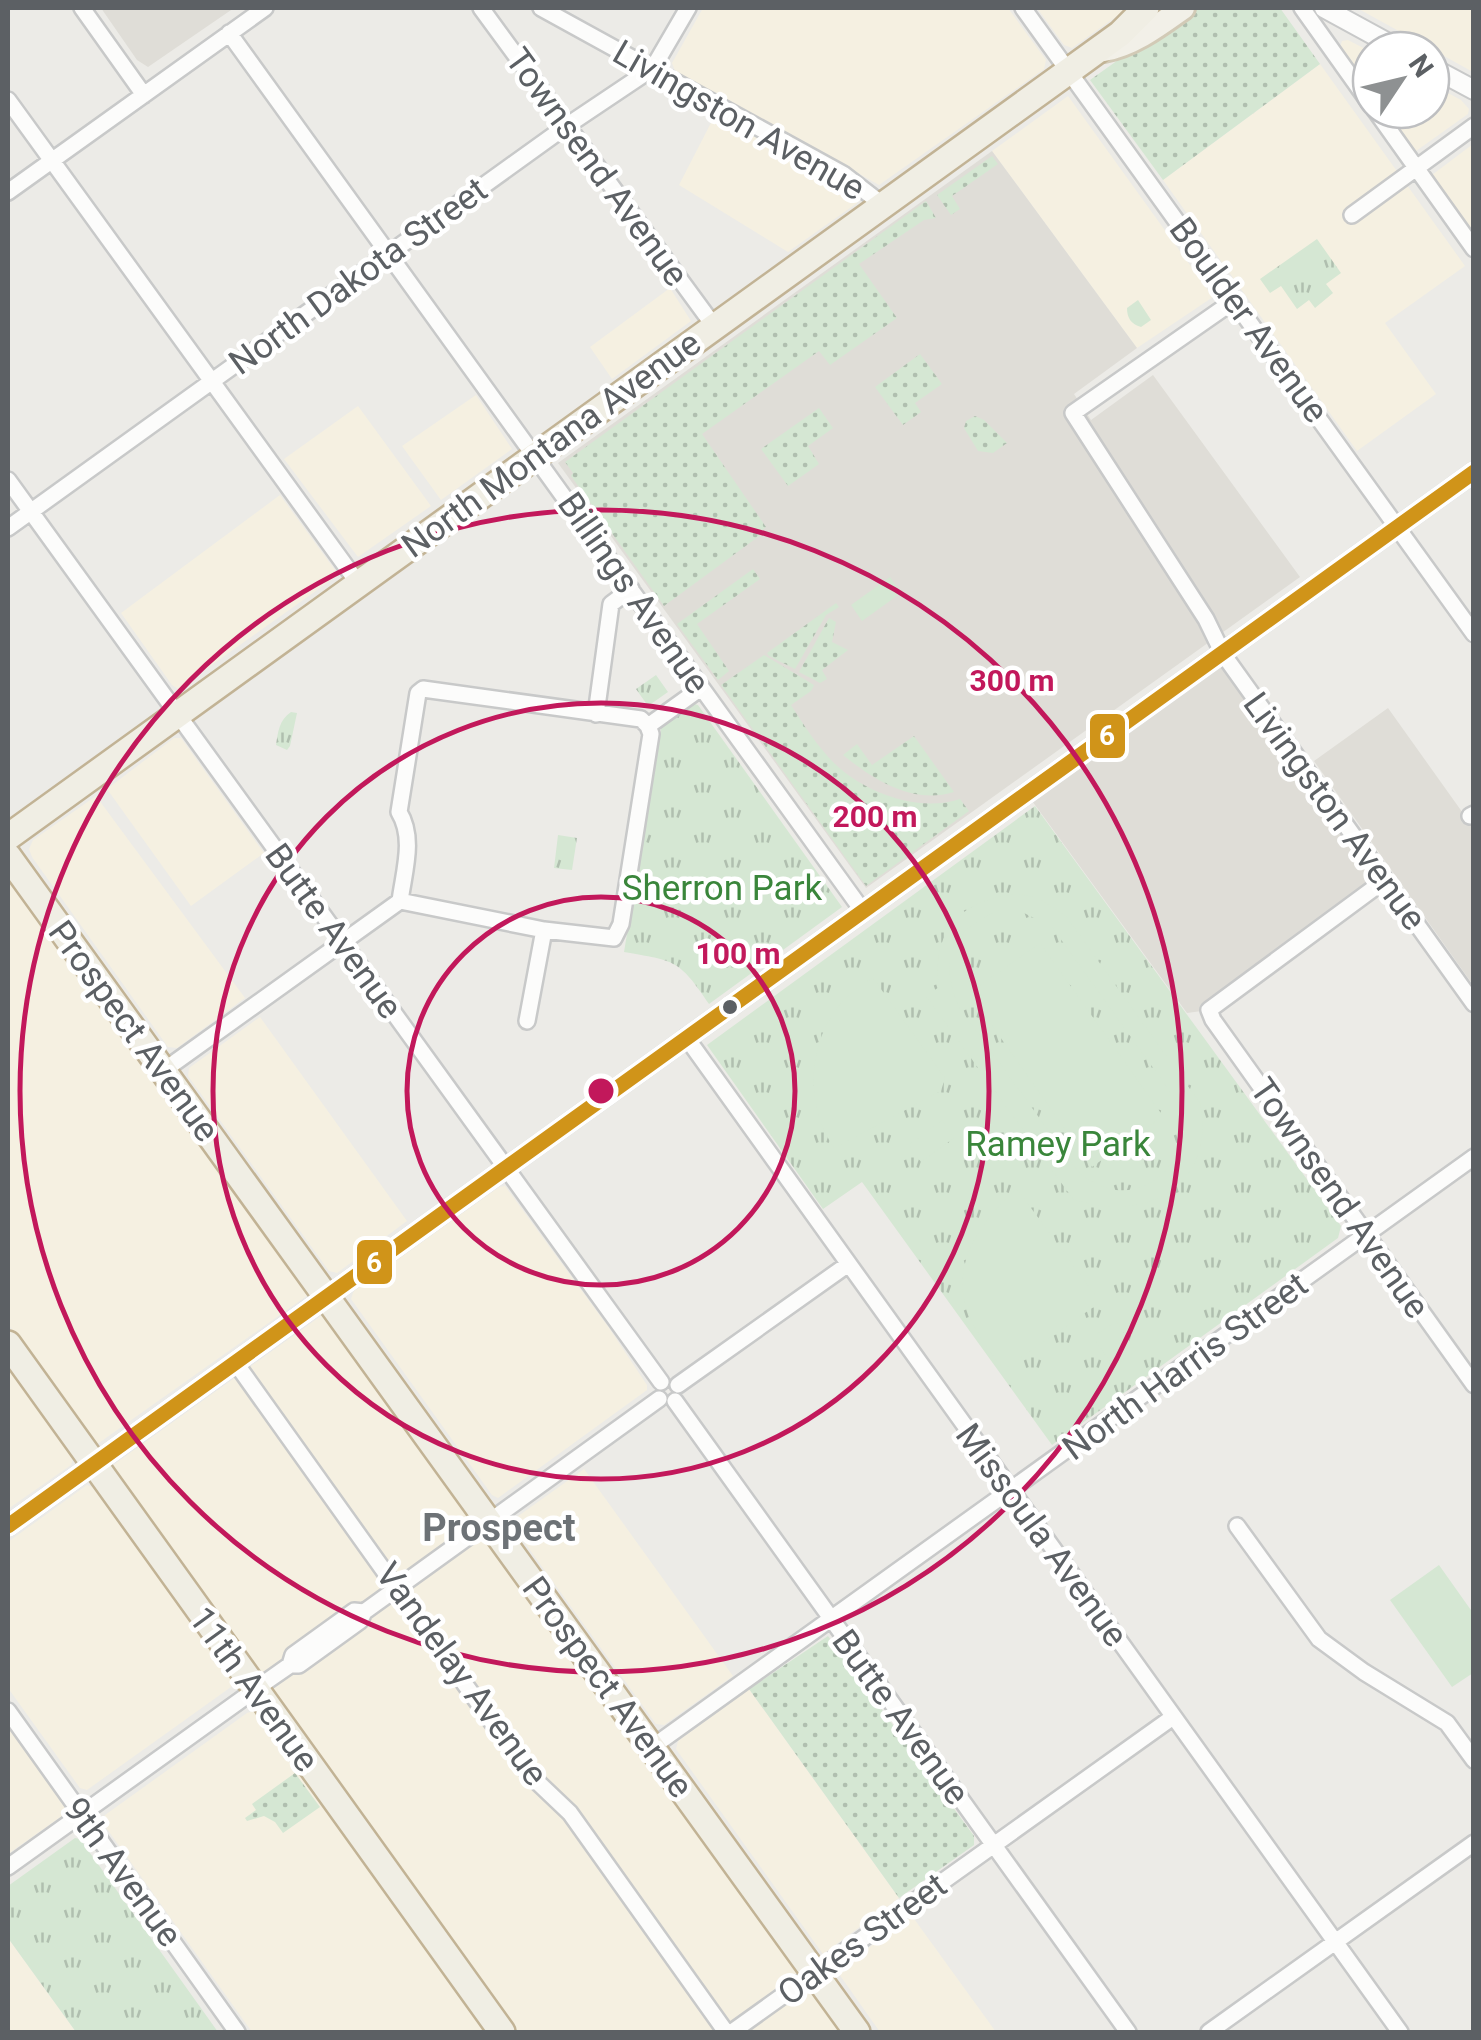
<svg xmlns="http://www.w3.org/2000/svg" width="1481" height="2040" font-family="Roboto,sans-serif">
<defs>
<pattern id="grass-dots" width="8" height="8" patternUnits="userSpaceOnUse" patternTransform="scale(2.5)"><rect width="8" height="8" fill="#d5e7d3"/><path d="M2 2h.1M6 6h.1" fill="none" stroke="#b0bfaf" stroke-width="1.8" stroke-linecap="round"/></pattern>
<pattern id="park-tufts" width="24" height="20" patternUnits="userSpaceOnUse" patternTransform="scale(2.5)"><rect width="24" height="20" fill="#d5e7d3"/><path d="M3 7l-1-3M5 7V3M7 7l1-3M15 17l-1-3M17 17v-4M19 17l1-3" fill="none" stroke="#b0bfaf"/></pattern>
</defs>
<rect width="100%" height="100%" fill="#ecebe7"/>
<path fill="#f5f0e1" d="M703,8H1008L1046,60L1045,65L1044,69L879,185L675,71L672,63Z
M1037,8H1128L1072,48L1064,45Z
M1357,8H1473V72Z
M1348,40L1371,52V90L1340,47L1342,41Z
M1320,64L1465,266L1385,323L1436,394L1357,451L1163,180Z
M1431,84L1461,100L1469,109L1468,114L1416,151L1386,110H1431Z
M1068,96L1213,297L1137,348L992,151Z
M715,115L854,191L858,195L857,203L788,252L679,185Z
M1473,144V226L1469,229L1432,175Z
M670,288L691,321L612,379L590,347Z
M476,395L512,449L441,500L402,446Z
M358,406L431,506L358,557L284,459Z
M280,495L335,570L334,578L178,689L172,685L121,613Z
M174,738H181L264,853L191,906L107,789Z
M96,796L245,998L177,1048L168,1047L32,857L29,849L33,840Z
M8,881L308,1295L96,1445L8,1324Z
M260,1017L407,1221L337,1273L329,1271L188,1076L189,1068Z
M505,1186L609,1328L647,1385V1390L498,1498L492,1495L351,1299L354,1290L499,1187Z
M325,1313L475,1522L258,1676L109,1468Z
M8,1359L74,1455L71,1465L8,1509Z
M584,1469L733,1676L664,1725L656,1724L514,1528V1519Z
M87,1485L100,1490L233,1682L231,1687L87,1790L80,1788L8,1688V1542Z
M484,1534L800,1972L716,2032H518L270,1688Z
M749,1689L899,1898L823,1954L676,1749L678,1741Z
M253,1711L256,1713L488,2032H252L102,1822L105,1815L247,1713Z
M8,1724L69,1811L8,1854Z
M912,1916L996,2032H880L839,1974L842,1967Z
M8,1938L76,2032H8Z
M808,1989L841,2032H749L803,1991Z"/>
<path fill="#dfddd7" d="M101,8H234L148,67L137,60Z
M992,151L1137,348L1074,394L1091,420L1153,375L1300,577L866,888L558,463Z
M1223,654L1385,880L1209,1010L1187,1013L1027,794Z
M1388,708L1470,823L1473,822V985L1314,761Z"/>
<path fill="url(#grass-dots)" d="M1191,8H1280L1320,64L1163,180L1090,80Z
M992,156L998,164L952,196L960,209L951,215L937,195Z
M926,201L936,218L924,220L859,264L897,318L830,365L819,351L702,434L766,527L761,531L762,534L664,606L571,476L573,473L565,462Z
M920,354L942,384L915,403L921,412L903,425L875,387Z
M819,408L833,428L808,446L819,464L788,486L761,449Z
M975,416L984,420L1007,443L993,453L978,451L964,428L966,421Z
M753,569L760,579L697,624L729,671L718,680L677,624Z
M836,603L839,607L826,615L795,669L769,656L767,653Z
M829,618L836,622L832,642L848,650L822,670L827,679L820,683L799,672Z
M764,655L814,685L811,691L791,705C803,724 818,747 834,763C865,793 919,813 960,799L969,811L866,886L721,685Z
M914,736L954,792C913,805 874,780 843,755L857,744L872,765Z
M828,1636L974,1836V1845L899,1898L749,1689Z
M295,1773L320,1807L283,1833L275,1822L264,1816L247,1821L245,1818L256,1810L252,1804Z"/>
<path fill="url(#park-tufts)" d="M1317,239L1341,273L1326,284L1333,293L1315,308L1309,300L1297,309L1281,286L1270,293L1260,279Z
M656,675L668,692L648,706L636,689Z
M691,703L698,705L842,907L709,1004C679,959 675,961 624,952L662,723Z
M291,712L297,713L290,746L287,750L276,745C278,732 279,720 291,712Z
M1035,806L1341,1226L1338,1238L1052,1445L862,1182L823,1209L707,1045Z
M558,835L577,838L572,870L554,868Z
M75,1838L80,1839L218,2032H76L8,1938V1886Z"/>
<path fill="#d5e7d3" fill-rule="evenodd" d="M1138,300L1151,320L1141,327C1131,324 1127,318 1127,308Z
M890,577L901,593L862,621L851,605Z
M1019,894L1038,898L1066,916L1200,1103C1217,1186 1145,1224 1073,1199L926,996L939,987C931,929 963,898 1019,894ZM1000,910H1018L1052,927L1179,1104C1196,1145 1161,1195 1116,1190C1102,1188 1091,1181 1080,1174L959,1007C938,960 953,928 1000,910Z
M1040,943L1163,1116L1092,1167L969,993Z
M873,978L945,1078L941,1091L834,1148C797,1093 811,1009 873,978Z
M942,1120L954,1138L921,1162L909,1145Z
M1017,1189L1095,1295V1306L1003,1370C992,1353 978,1336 970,1317C947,1267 981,1220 1017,1189Z
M1116,1321L1136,1351L1113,1366L1093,1337Z
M1439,1565L1473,1613V1673L1452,1687L1390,1600Z"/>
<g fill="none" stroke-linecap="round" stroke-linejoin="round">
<defs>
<path id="minor" d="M82,8L144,95
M481,8L714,326
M541,8L843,174L883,205
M1023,8L1474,634
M1302,8L1371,105
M229,33L862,910
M8,100L358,583
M1375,110L1474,249
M8,192L265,8
M1352,215L1474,126
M1235,300L1073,413L1206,619L1223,654L1474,1004
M8,480L661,1382
M8,528L565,127L653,68L688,8
M596,714L611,604L631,589
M648,726L701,688
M1470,816L1474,814
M1385,880L1209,1010L1213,1020L1474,1385
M400,901L544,930L614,938L621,924L651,734L648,726
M527,1021L544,930
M686,1037L1400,2032
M163,1071L400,901C404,871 415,838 399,812L418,693L423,689L641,719L648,726
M235,1362L529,1774L570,1813L726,2032
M678,1385L847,1265
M675,1401L1128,2032
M1237,1526L1319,1639L1364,1672L1447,1723L1474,1760
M290,1665L293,1655L354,1611L364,1612
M8,1711L237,2032
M651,1748L1474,1157
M8,1867L270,1679L290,1665H299L360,1621L364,1612L659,1399
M732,2032L1173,1717
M1209,2032L1474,1843"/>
<path id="tertiary" d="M1324,8L1401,50
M1431,67L1474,90
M8,1526L1474,472"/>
<path id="primary" d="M1104,50C1133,45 1159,25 1183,8"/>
<path id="trunk" d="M8,837L1069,71L1120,34L1146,8
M8,856L857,2032
M8,1344L502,2032"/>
</defs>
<use href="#minor" stroke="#c8c9c9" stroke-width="20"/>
<use href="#tertiary" stroke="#c8c9c9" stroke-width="22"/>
<use href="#primary" stroke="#d2cab6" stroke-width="28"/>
<use href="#trunk" stroke="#c2b395" stroke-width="30"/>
<use href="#minor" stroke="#fcfcfb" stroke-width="15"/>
<use href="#tertiary" stroke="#fcfcfb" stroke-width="18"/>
<use href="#primary" stroke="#f2f0e8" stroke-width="22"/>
<use href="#trunk" stroke="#f0eee4" stroke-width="25"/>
<defs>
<path id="bus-1" d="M8,1526L1474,472"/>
</defs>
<use href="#bus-1" stroke="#fff" stroke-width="22"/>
<use href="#bus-1" stroke="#d09419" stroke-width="15"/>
</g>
<g fill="none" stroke="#c2185b" stroke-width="5">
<circle cx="601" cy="1091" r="194"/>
<circle cx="601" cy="1091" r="388"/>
<circle cx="601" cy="1091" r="581"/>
</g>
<circle fill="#5c6064" stroke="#fff" stroke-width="4" cx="730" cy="1007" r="9"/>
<g text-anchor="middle" stroke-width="9" stroke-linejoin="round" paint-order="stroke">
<g font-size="35" fill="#5c6064" stroke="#fff">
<text transform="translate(739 120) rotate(30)" y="12">Livingston Avenue</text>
<text transform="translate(597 167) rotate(54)" y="12">Townsend Avenue</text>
<text transform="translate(358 276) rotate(-36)" y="12">North Dakota Street</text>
<text transform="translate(1249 320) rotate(54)" y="12">Boulder Avenue</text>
<text transform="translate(551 444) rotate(-36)" y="12">North Montana Avenue</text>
<text transform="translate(634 593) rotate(55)" y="12">Billings Avenue</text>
<text transform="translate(1335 811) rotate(54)" y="12">Livingston Avenue</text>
<text transform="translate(334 931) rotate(54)" y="12">Butte Avenue</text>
<text transform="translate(134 1031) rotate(54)" y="12">Prospect Avenue</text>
<text transform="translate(1340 1198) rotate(55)" y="12">Townsend Avenue</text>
<text transform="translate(1185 1366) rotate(-36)" y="12">North Harris Street</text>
<text transform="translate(1042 1535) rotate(54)" y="12">Missoula Avenue</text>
<text transform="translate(462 1674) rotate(54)" y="12">Vandelay Avenue</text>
<text transform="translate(608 1687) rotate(54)" y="12">Prospect Avenue</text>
<text transform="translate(254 1689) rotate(54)" y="12">11th Avenue</text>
<text transform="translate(901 1717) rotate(54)" y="12">Butte Avenue</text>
<text transform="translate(123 1872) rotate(54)" y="12">9th Avenue</text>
<text transform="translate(862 1939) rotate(-36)" y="12">Oakes Street</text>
</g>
<g font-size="35" fill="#3a863b" stroke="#fff">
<text x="722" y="900">Sherron Park</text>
<text x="1058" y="1156">Ramey Park</text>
</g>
<g font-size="38" font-weight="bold" fill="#6d7276" stroke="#fff">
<text x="499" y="1541">Prospect</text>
</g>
</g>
<circle cx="601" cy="1091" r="15" fill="#c2185b" stroke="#fff" stroke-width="5"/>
<g font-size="30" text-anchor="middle" font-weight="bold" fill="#c2185b" stroke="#fff" stroke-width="9" stroke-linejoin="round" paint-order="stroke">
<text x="1012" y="691">300 m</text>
<text x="875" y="827">200 m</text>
<text x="738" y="964">100 m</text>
</g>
<g stroke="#fff" stroke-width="4">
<rect x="1088" y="712" width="39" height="48" rx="10" fill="#d09419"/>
<rect x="355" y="1238" width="39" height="48" rx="10" fill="#d09419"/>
</g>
<g font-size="28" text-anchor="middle" font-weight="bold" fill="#fff">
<text x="1107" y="745">6</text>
<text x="374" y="1272">6</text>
</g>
<rect width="1481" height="2040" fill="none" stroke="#5c6064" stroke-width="20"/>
<g transform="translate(1401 80) rotate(55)"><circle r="48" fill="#ffffff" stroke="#bebfc1" stroke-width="2.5"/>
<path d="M0-8L18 38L0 25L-18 38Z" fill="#8e9192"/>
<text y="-15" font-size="28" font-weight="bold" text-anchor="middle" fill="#5c6064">N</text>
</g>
</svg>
